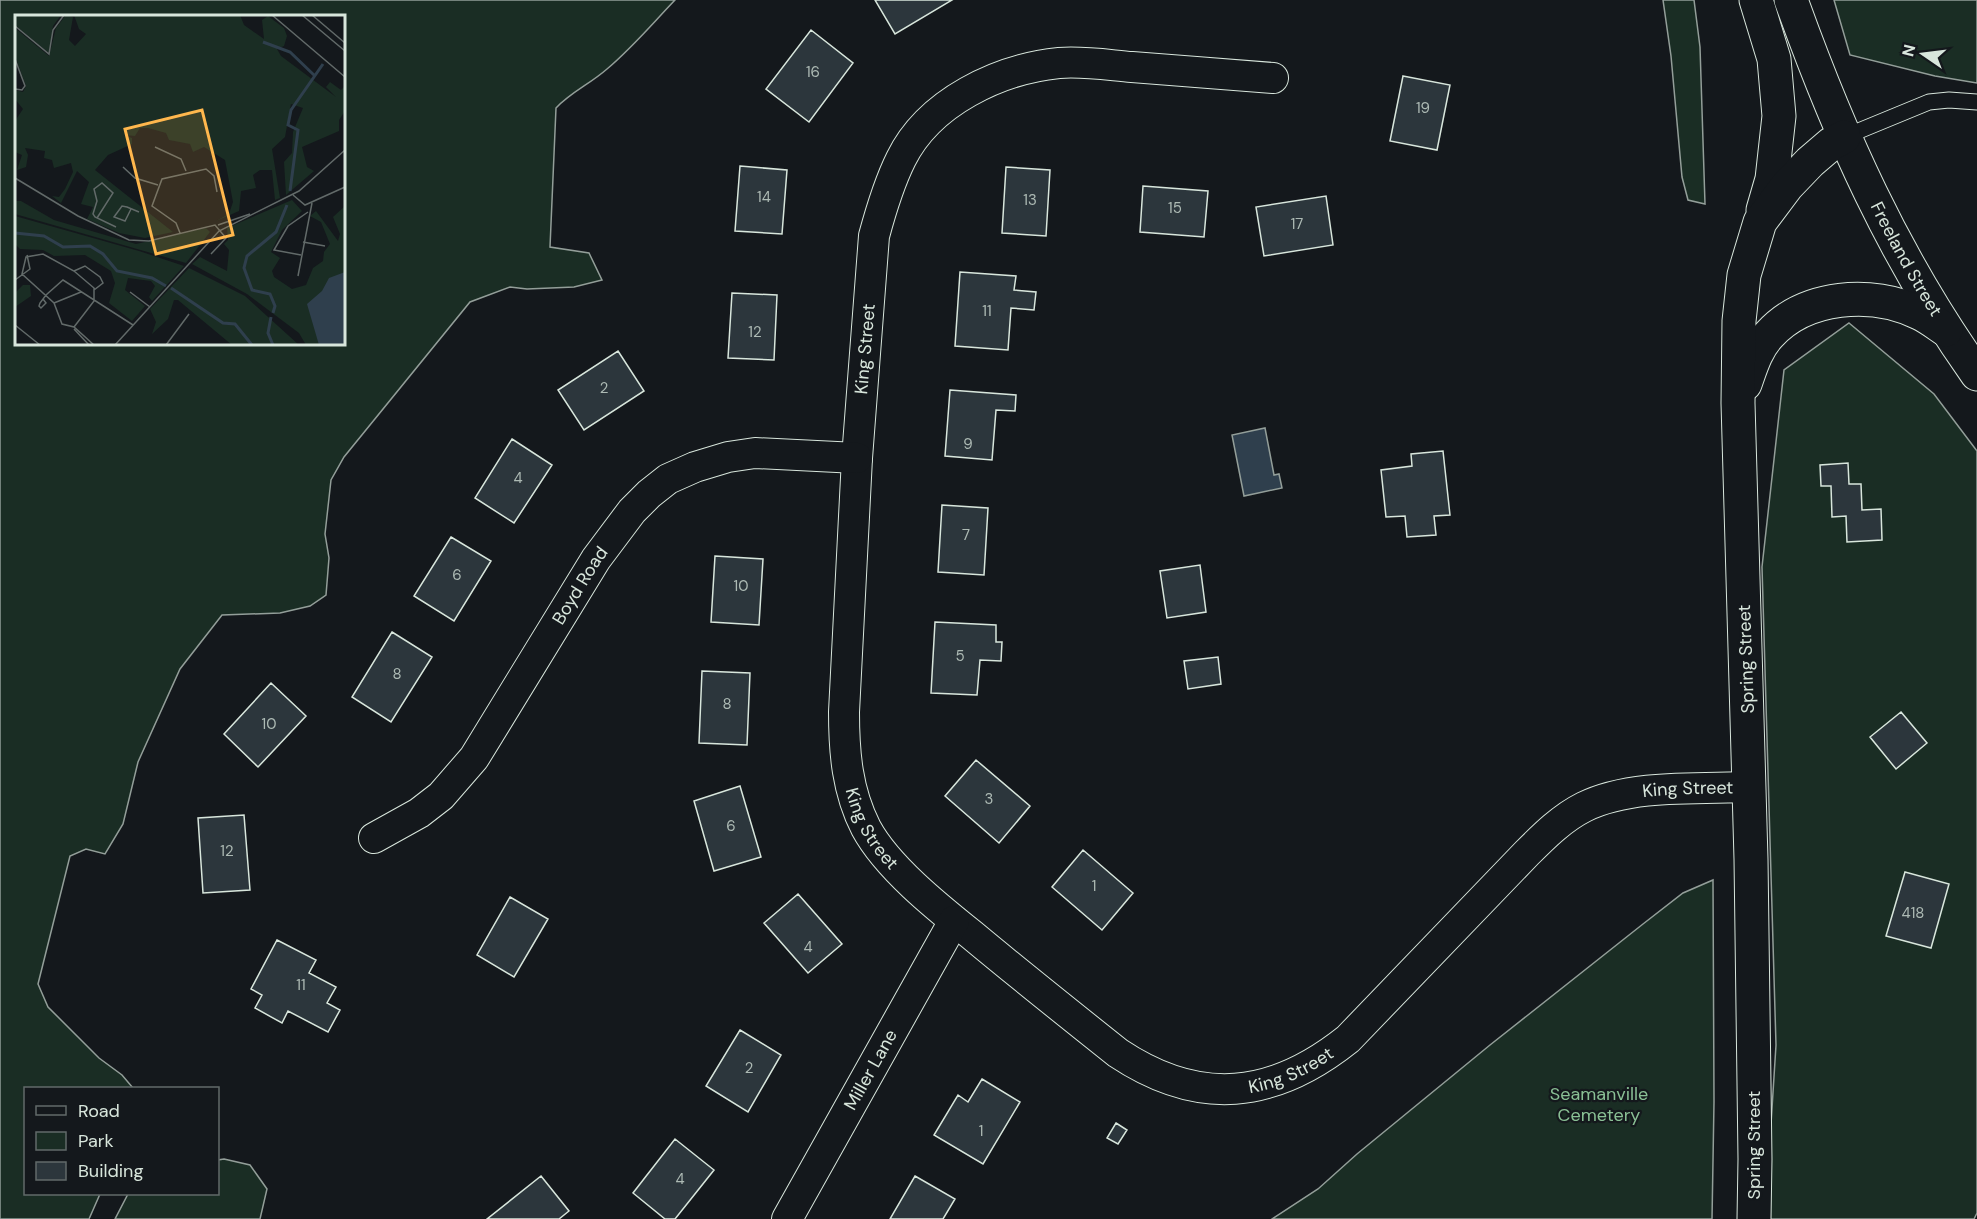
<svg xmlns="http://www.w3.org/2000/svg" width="1977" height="1219" font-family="'DM Sans',sans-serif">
<rect width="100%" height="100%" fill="#14181c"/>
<path fill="#1a2d24" stroke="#939e99" stroke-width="1.5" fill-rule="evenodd" d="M0,0H675C653,23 632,48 607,69C590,84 571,92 556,108L550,247L589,253L602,280L574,287L527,289L510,287L470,302L344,457L331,480L325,534L329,558L326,595L310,606L280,613L222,615L180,669L138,762L123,824L105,854L86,849L70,856L38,984L48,1007L99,1058L122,1075L133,1088H26V1194H100L89,1219H0ZM16,16H344V344H16Z
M1663,0H1694L1700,47L1705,204L1688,200L1682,177L1671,56Z
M1834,0H1977V83L1935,76L1850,55Z
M1849,323L1934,394L1977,451V1213L1974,1219H1765L1776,1045L1762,567L1784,370Z
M1713,880L1714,1102L1712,1219H1272L1318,1189L1357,1154L1490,1045L1643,924L1683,893Z
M224,1159L250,1165L267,1189L260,1219H115L128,1194H218V1160Z"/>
<path fill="#2f3f4d" stroke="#939e99" stroke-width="1.5" d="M1265,428L1274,475L1279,474L1282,488L1244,496L1232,435Z"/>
<path fill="#2c363c" stroke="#d8e6dc" stroke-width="1.5" d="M875,0H952L895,34Z
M811,30L853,63L809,122L766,89Z
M1403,76L1450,85L1437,150L1390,141Z
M740,166L787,170L782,234L735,231Z
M1006,167L1050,170L1046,236L1002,233Z
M1143,186L1208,191L1204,237L1140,232Z
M1326,196L1333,245L1264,256L1256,207Z
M960,272L1016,276L1014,290L1036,292L1034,310L1011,308L1008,350L955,346Z
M732,293L777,295L774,360L728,358Z
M618,351L644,391L584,430L558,390Z
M950,390L1016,395L1015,411L996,410L992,460L945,456Z
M512,439L552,465L514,523L475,498Z
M1443,451L1450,515L1434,516L1436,535L1407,537L1405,516L1386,517L1381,470L1412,466L1411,454Z
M1848,463L1849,484H1861L1862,510L1881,509L1882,540L1847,542L1846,516L1832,517L1831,486H1821L1820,465Z
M942,505L988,508L984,575L938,572Z
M451,537L491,561L454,621L414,596Z
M715,556L763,559L759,625L711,622Z
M1200,565L1206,612L1167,618L1160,571Z
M935,622L996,625V642H1002L1001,661L980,660L977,695L931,693Z
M392,632L432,657L391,722L352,697Z
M1218,657L1221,684L1188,689L1184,661Z
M702,671L750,673L747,745L699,743Z
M271,683L306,716L258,767L224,734Z
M1901,712L1927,743L1896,769L1870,737Z
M976,760L1030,806L999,843L945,796Z
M740,786L761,857L714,871L694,801Z
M244,815L250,890L203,893L198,818Z
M1083,850L1133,893L1102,930L1052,887Z
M1905,872L1949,884L1931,948L1886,936Z
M798,894L842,944L808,973L764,923Z
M510,897L548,919L514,977L477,955Z
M277,940L316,960L309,973L336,987L327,1003L340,1010L328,1032L288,1011L282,1023L255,1008L262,995L251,989Z
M740,1030L781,1055L748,1112L706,1086Z
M982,1079L1020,1102L983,1164L934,1135L958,1095L968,1102Z
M1116,1123L1127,1130L1118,1144L1107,1138Z
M675,1139L714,1170L675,1219H665L633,1193Z
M541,1176L569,1211L559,1219H487Z
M915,1176L955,1199L943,1219H890Z"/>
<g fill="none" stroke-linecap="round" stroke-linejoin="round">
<defs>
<path id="lane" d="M1844,137L1929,102L1949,100L1977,102"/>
<g id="street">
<path id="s1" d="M1273,78C1226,74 1179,71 1132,67C1108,65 1083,61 1059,63C999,69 929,102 901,159C889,183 881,210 874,236L857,458L844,712C844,752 847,791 866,828C887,867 937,907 972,935C1020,975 1069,1014 1118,1053C1199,1107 1273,1099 1348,1039L1527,853C1544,836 1562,818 1584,807C1630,784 1699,789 1750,787"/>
<path id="s2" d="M374,838L419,813L441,796L474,758L596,559L632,511L649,494L668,479L695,467L728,457L755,453L857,458"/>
<path id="s3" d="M787,1219L954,921"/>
</g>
<g id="secondary">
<path d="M1756,0L1774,59L1779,116L1772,179L1763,210"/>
<path id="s4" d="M1791,0C1839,134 1894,257 1977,374"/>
<path d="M1745,384C1751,367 1756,349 1769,335C1805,295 1872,290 1919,313C1928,317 1937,324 1946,330"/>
<path d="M1754,1219L1755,1159L1751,859L1738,403L1739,321L1744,275L1760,222L1787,186L1810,162L1831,144L1844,137"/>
</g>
</defs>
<use href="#lane" stroke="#d8e6dc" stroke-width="17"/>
<use href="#street" stroke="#d8e6dc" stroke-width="32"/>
<use href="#secondary" stroke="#d8e6dc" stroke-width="35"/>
<use href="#lane" stroke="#14181c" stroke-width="15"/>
<use href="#street" stroke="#14181c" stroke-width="30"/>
<use href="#secondary" stroke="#14181c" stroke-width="33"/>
</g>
<g text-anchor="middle" stroke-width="4.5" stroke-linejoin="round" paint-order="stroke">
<g font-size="15" fill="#adbab4">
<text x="813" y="77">16</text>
<text x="1423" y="113">19</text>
<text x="764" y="202">14</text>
<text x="1030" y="205">13</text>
<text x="1175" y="213">15</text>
<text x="1297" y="229">17</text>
<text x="987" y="316">11</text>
<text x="755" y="337">12</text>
<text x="604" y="393">2</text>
<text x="968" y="449">9</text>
<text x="518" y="483">4</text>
<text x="966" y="540">7</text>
<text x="457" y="580">6</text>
<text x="741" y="591">10</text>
<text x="960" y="661">5</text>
<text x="397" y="679">8</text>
<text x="727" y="709">8</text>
<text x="269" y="729">10</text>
<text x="989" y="804">3</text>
<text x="731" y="831">6</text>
<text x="227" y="856">12</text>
<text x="1094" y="891">1</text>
<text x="1913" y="918">418</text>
<text x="808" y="952">4</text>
<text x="301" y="990">11</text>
<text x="749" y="1073">2</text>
<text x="981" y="1136">1</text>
<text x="680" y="1184">4</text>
</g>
<g font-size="18" fill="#d8e6dc" stroke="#14181c">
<text dy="6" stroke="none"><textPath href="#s4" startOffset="284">Freeland Street</textPath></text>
<text transform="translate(865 349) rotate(-85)" y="6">King Street</text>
<text dy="6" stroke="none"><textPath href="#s2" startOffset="332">Boyd Road</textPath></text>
<text transform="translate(1746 659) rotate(-92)" y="6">Spring Street</text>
<text dy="6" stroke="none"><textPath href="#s1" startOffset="2112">King Street</textPath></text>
<text dy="6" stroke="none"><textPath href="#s1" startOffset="1088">King Street</textPath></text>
<text dy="6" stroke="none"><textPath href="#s1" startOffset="1608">King Street</textPath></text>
<text dy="6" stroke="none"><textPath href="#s3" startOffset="171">Miller Lane</textPath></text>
<text transform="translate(1754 1145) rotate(-90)" y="6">Spring Street</text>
</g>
<g font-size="18" fill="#8ac095" stroke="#14181c">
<text x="1599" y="1100">Seamanville<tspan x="1599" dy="21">Cemetery</tspan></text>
</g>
</g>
<g transform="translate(15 15)">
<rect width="330" height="330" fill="#14181c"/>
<path d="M0,0H46L38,11L34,38L0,10ZM51,0L58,2L54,25L60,31L71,19L64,14L59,0H225L229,10L249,24L247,5L253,1L269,13L272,21L269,31L262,34L266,41L321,82L311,72L315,67L326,75L330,71V96L324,105V116L287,132L292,152L299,156L271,180L269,147L277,138L278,117L288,93L276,89L270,122L257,134L265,183L260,185L257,155H245L238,160L241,173L226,176L224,196L201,206L214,199L218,187L210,145L189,132L178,137L175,129L154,125L151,118L133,113H125L120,121L109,120L117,123V129L93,140L80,155L158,217L130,223L104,218L72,204L78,192L66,189L74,167L62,156L46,188L37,181L44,182L50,174L58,157L56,148L39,153L37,145L29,143L30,136L10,133L13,140L11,152L2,155L7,140L0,137V106L8,94L0,84V75L8,77L11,71L0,41V13L34,41L41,13ZM277,185L287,196L267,215L256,237L265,243L257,256L259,262L277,274L291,270L298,253L308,246L309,237L315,229L306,207L295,201L301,196L323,226L325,219L318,202L330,191V261L304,330H291L284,318L232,279L177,249L185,242L212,256L214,235L209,229L213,225L212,213ZM0,186H6L39,205L121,229L191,213L195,217L171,248L0,199ZM0,201L124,236L169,251L137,286L134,282L140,271L136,266L113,263L110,275L130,291L117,306L94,288L100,268L96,256L70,240L39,241L28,235L5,234L0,229ZM174,253L230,281L284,330H217L163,285H159L153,304L137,319L141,307L135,294ZM8,270H15L16,281L0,292V278Z" fill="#1a2d24"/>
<path d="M330,257V330H304L292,289L307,276L314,263Z" fill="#2f3f4d"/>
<path fill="none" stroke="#2f3f4d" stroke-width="3" d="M248,27L275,37L300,61M275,176L283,115L273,110L276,95L308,49M0,218L29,221L48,232L75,231L88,239L102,256L137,263L151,271M156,273L208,308L220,309L237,330M258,298L260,291L255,279L237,275L229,253L232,241L261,217L272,190M256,302L253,318L258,330"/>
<path fill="none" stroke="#626a69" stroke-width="1.5" d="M257,0L330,62M287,0L330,36M297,0L330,28M0,11L34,39L38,15L49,0M0,44L10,71L7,75L0,74M140,132L166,144L171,156M108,152L120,163L143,170M0,163L63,201L114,225L134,226L200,210L211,223L196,239M278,180L290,190L330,172M116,194L110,206L99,202L107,191L112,192L124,197M82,203L98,178L87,168L79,174L82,186L78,199L80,202L101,212M203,210L235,199M165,218L161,208L137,191L147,164L191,154L199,161L202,177M288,227L310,231M286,240L259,235L273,211L293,197M59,256L70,251L85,262L88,268L79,275M283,261L297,188M0,265L15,254L12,240M115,277L135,292M28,284L31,288L26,293L24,291L25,288L31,280L48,265L118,310M39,288L66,277M0,310L25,330M59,312L79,286V273L59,256L28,239L11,242L7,259L39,288L47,309L59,312L79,330M59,314L74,330M100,330L204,216L284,176L330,135M125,330H146M151,330L174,299"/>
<path fill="#ffb74d" fill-opacity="0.15" stroke="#ffb74d" stroke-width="3" d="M187,95L218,220L141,239L110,114Z"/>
<rect width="330" height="330" fill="none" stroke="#d8e6dc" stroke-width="3"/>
</g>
<rect x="24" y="1087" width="195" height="108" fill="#14181c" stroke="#626a69" stroke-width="1.5"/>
<rect x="36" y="1106" width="30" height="9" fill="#14181c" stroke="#626a69" stroke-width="1.5"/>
<text x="78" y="1117" font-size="18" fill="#d8e6dc">Road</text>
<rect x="36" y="1132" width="30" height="18" fill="#1a2d24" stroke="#626a69" stroke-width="1.5"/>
<text x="78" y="1147" font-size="18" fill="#d8e6dc">Park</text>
<rect x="36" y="1162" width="30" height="18" fill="#2c363c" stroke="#626a69" stroke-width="1.5"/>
<text x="78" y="1177" font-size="18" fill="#d8e6dc">Building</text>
<g transform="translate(1923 54) rotate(284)" stroke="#14181c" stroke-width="4.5" paint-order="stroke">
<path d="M0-4.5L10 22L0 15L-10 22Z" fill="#d8e6dc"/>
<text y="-9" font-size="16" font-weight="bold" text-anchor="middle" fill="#d8e6dc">N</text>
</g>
</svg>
